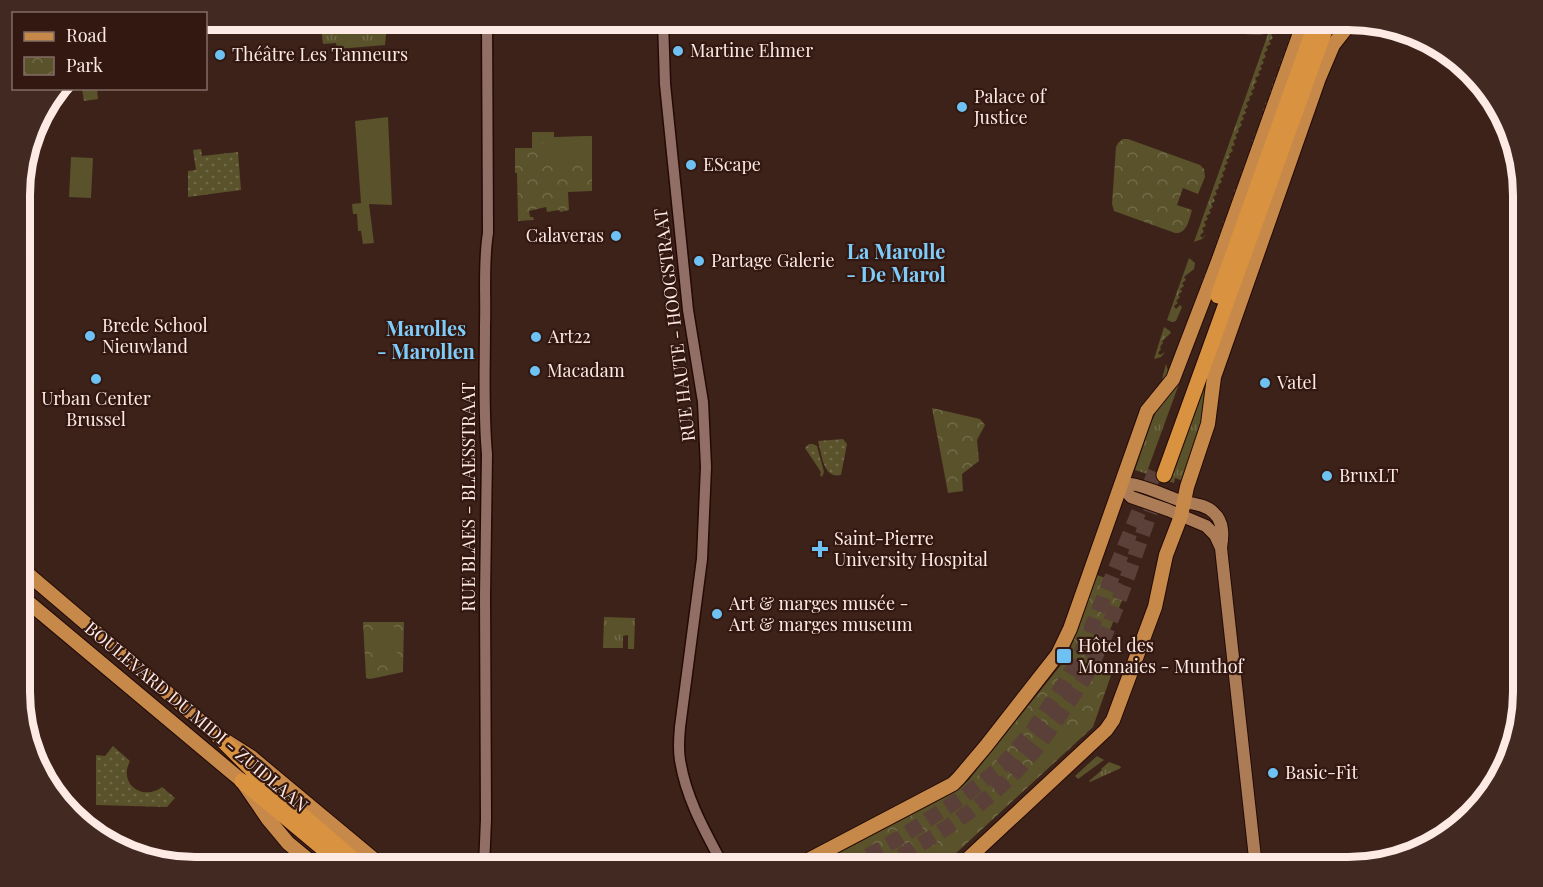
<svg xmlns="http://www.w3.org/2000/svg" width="1543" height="887" font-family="'Playfair Display',serif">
<defs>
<pattern id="grass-tufts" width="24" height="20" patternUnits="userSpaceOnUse" patternTransform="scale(1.5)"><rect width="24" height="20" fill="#59522b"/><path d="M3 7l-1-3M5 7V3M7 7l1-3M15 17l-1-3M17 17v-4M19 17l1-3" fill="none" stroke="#726b4a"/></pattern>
<pattern id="park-crowns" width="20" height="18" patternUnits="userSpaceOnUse" patternTransform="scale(1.5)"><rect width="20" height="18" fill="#59522b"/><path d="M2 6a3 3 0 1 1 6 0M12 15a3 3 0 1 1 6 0" fill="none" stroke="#726b4a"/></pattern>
<pattern id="garden-dots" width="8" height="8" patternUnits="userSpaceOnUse" patternTransform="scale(1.5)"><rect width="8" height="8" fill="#59522b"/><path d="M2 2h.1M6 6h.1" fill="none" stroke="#726b4a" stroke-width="1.8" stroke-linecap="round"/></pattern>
</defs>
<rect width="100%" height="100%" fill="#3d221a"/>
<path fill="url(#grass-tufts)" d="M320,20H365L366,26L387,25L385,45L337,49L336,43L323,44Z
M1273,20H1284L1273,29L1275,32L1271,35L1273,38L1269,41L1271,44L1266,47L1268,50L1264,53L1266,57L1262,60L1264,63L1260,66L1262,69L1258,72L1260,75L1255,78L1257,82L1253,85L1255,88L1251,91L1253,94L1249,97L1250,100L1246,103L1248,107L1244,110L1246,113L1242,116L1244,119L1240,122L1242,125L1238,129L1239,132L1235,135L1237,138L1233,141L1235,145L1231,147L1233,151L1229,154L1230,157L1226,160L1228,163L1224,166L1226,169L1222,173L1224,176L1220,179L1222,182L1218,185L1219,188L1215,191L1217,194L1213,197L1215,201L1211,204L1213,207L1209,210L1211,213L1206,216L1208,219L1204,222L1206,226L1202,228L1204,232L1200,235L1202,238L1207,234L1202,239L1194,242Z
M1289,20H1293L1294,25L1293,40L1176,361L1171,373L1162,385L1163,375L1166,364L1168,371H1170V366L1173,365L1172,360L1175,359L1174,354L1177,353V348H1180L1179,343L1182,342L1181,337L1184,336L1183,331H1186L1185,326L1188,325L1187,320L1190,319V314L1193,313L1192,308H1195L1194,303L1197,302L1196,297L1199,296L1198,291H1201L1200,285H1203L1202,279H1205L1204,274L1207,273V268L1210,267L1209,262H1212L1211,257L1214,256L1213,251L1216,250L1215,245L1218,244L1217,239L1220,238L1219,233H1222L1221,228L1225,227L1223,222L1227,220L1226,215L1229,214L1228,209L1231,208L1230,203L1233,201L1232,197L1236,195L1234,190L1238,189L1237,184L1240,183L1239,178L1242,177L1241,172L1245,171L1243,166L1247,164L1246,159L1249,158L1248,153L1251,152L1250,147L1254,145L1252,140L1256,139L1254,134L1258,133L1257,128L1260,127L1259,122L1262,121L1261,116L1265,114L1263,109L1267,108L1265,103L1269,102L1268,97L1271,96L1270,90H1273L1272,84L1276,83L1274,78L1278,77L1277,72L1281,70L1279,65L1283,64L1281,59L1285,57L1284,52L1287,51L1286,46L1290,44L1288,40L1292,38L1289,30L1292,28Z
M1189,258L1195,263L1194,269L1184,277L1186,280L1182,283L1184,286L1180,289L1182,291L1178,295L1180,297L1176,301L1178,303L1174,306L1176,309L1180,305L1182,307L1176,321L1172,322L1167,320Z
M1215,285L1148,469L1170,478L1200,399L1228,318L1207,385L1204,399L1203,421L1183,481L1175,478L1174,483L1135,470L1151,423Z
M1164,327L1170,331L1171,333L1162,341L1163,343L1160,347L1161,349L1158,353L1160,355L1165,352L1161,357L1154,359Z
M604,617L635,618L634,649H628V635L623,636V648H603Z
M1097,756L1104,760L1078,779L1075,776Z
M1109,762L1120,766L1121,768L1090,782L1089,781L1102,770L1101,769Z"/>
<path fill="url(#park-crowns)" d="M82,89H97L98,99L84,101Z
M532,132H554V137L592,136V191L568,192L569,210L560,212L559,210L547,212L546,207L529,211L530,217H533L534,220L518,221L517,173H515V148H532Z
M1123,139H1128L1200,165L1204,169L1205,177L1198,194L1183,188L1177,205L1192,210C1189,220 1187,234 1175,233L1114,211L1112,204L1116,147L1118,143Z
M932,408L980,419L985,425L977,440L979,461L962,474L963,491L948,493Z
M1097,575L1122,584L1118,596L1123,598L1098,659L1111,665L1113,663L1115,664L1093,727L941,867H825L822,862L955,792L968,781L1064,661L1071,647Z
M363,622H404L403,672L370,679L366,678Z"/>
<path fill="url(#garden-dots)" d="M201,149L202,156L238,152L241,190L188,197V171L196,170L193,150Z
M843,439L847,444L841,475C823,479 822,455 818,441Z
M809,444H813L817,446L824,472L822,477L820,475L821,472L805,448Z
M113,746L130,761C118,783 142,802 162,787L175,798L167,807L96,805V755L105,756Z
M590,861V867H544V862Z"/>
<path fill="#59522b" d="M388,117L392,205L369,204L374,243L363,244L361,231H358L357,214H353L352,204L361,203L355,121Z
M592,136V160L543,162V138Z
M71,157L93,158L91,198L69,197Z
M376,627H397V665H376Z
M1051,718L1055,720H1064L1069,730L1067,736L1044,765L1027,752L1034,743L1033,742L1050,723L1048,720Z"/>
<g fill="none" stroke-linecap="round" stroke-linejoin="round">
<path stroke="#5a4038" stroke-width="15" stroke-dasharray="15 8" stroke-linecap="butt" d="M1225,20C1246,30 1267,30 1288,20
M848,867L901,837L963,797L1002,766L1033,730L1062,687L1079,658L1155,472
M881,867C934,837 990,804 1030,756C1042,742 1052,727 1062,712C1073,696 1085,679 1093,662C1119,607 1137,548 1158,491"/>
<defs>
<path id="tertiary" d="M663,20L665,84L688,310L703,402L706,467L702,559L680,727C679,738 678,749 680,760C686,799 706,833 724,867
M484,867L486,819L485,596L487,454C483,411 485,368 485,325C486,295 483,263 488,233L487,20"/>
<path id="secondary" d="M1221,548L1215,535L1206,526L1168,510L1131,497L1121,486C1124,486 1127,484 1130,484C1141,484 1171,498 1184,502C1194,504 1207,505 1214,513C1224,522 1223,536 1221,548L1256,867"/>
<path id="primary" d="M21,568L218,736L251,757L383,867
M21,596L242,781L268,819L288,843L317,867
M795,867L953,784L959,778L986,746L1058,654L1070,629L1147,411L1173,379L1219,259L1301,30L1300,20
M959,867L1106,730L1113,720L1155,607L1166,555L1181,516L1187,487L1208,424L1214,377L1319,78L1333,45L1352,21"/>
<path id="trunk" d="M1218,296L1317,20
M1164,475L1328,22
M218,736L262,780L362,867
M242,781L345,867"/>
</defs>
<use href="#tertiary" stroke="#230a05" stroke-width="13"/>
<use href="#secondary" stroke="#230a05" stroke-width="14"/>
<use href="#primary" stroke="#230a05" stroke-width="16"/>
<use href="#trunk" stroke="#230a05" stroke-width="17"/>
<use href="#tertiary" stroke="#916f66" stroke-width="10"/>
<use href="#secondary" stroke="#ac7c57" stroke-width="12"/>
<use href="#primary" stroke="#c78949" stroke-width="14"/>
<use href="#trunk" stroke="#d9923f" stroke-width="15"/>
</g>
<g fill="#6ec2f3" stroke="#321811" stroke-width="2">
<circle cx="678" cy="51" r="6"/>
<circle cx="220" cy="55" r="6"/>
<circle cx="962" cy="107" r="6"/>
<circle cx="691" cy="165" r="6"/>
<circle cx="616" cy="236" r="6"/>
<circle cx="699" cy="261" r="6"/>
<circle cx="90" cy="336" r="6"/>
<circle cx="536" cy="337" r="6"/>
<circle cx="535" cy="371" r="6"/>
<circle cx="96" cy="379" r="6"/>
<circle cx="1265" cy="383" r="6"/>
<circle cx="1327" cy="476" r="6"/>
<path d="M817 540h6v6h6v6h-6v6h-6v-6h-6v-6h6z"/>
<circle cx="717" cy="614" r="6"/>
<rect x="1056" y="648" width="16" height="16" rx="3"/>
<circle cx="1273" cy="773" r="6"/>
</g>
<g text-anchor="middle" stroke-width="4.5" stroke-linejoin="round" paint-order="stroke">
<g font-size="18" fill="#fdeae4" stroke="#321811" text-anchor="start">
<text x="690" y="57">Martine Ehmer</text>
<text x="232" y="61">Théâtre Les Tanneurs</text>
<text x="974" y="103">Palace of<tspan x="974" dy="21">Justice</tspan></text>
<text x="703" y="171">EScape</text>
<text x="604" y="242" text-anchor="end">Calaveras</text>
<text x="711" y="267">Partage Galerie</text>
<text x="102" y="332">Brede School<tspan x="102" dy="21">Nieuwland</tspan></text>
<text x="548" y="343">Art22</text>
<text x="547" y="377">Macadam</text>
<text x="1277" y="389">Vatel</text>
<text x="96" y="405" text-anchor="middle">Urban Center<tspan x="96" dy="21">Brussel</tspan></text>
<text x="1339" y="482">BruxLT</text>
<text x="834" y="545">Saint-Pierre<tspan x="834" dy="21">University Hospital</tspan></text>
<text x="729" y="610">Art &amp; marges musée -<tspan x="729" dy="21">Art &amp; marges museum</tspan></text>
<text x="1078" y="652">Hôtel des<tspan x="1078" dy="21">Monnaies - Munthof</tspan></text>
<text x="1285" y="779">Basic-Fit</text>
</g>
<g font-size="18" fill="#fdeae4" stroke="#321811">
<text transform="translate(675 325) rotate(-97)" y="6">RUE HAUTE - HOOGSTRAAT</text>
<text transform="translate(469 497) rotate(-90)" y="6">RUE BLAES - BLAESSTRAAT</text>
<text transform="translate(196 717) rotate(40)" y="6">BOULEVARD DU MIDI - ZUIDLAAN</text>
</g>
<g font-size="20" font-weight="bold" fill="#7eccf9" stroke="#321811">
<text x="896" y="259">La Marolle<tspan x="896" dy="23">- De Marol</tspan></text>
<text x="426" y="336">Marolles<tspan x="426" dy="23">- Marollen</tspan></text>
</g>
</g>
<path d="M0 0H1543V887H0ZM195 30H1348A165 165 0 0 1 1513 195V692A165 165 0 0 1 1348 857H195A165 165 0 0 1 30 692V195A165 165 0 0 1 195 30Z" fill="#422922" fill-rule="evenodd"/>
<path fill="none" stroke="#fdeae4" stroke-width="8" d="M195 30H1348A165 165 0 0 1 1513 195V692A165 165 0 0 1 1348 857H195A165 165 0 0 1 30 692V195A165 165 0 0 1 195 30Z"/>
<rect x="12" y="12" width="195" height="78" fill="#321811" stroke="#836c65" stroke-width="1.5"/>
<rect x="24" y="32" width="30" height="9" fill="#c78949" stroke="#836c65" stroke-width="1.5"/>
<text x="66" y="42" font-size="18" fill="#fdeae4">Road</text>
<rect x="24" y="57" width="30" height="18" fill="url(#park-crowns)" stroke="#836c65" stroke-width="1.5"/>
<text x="66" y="72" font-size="18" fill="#fdeae4">Park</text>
</svg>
